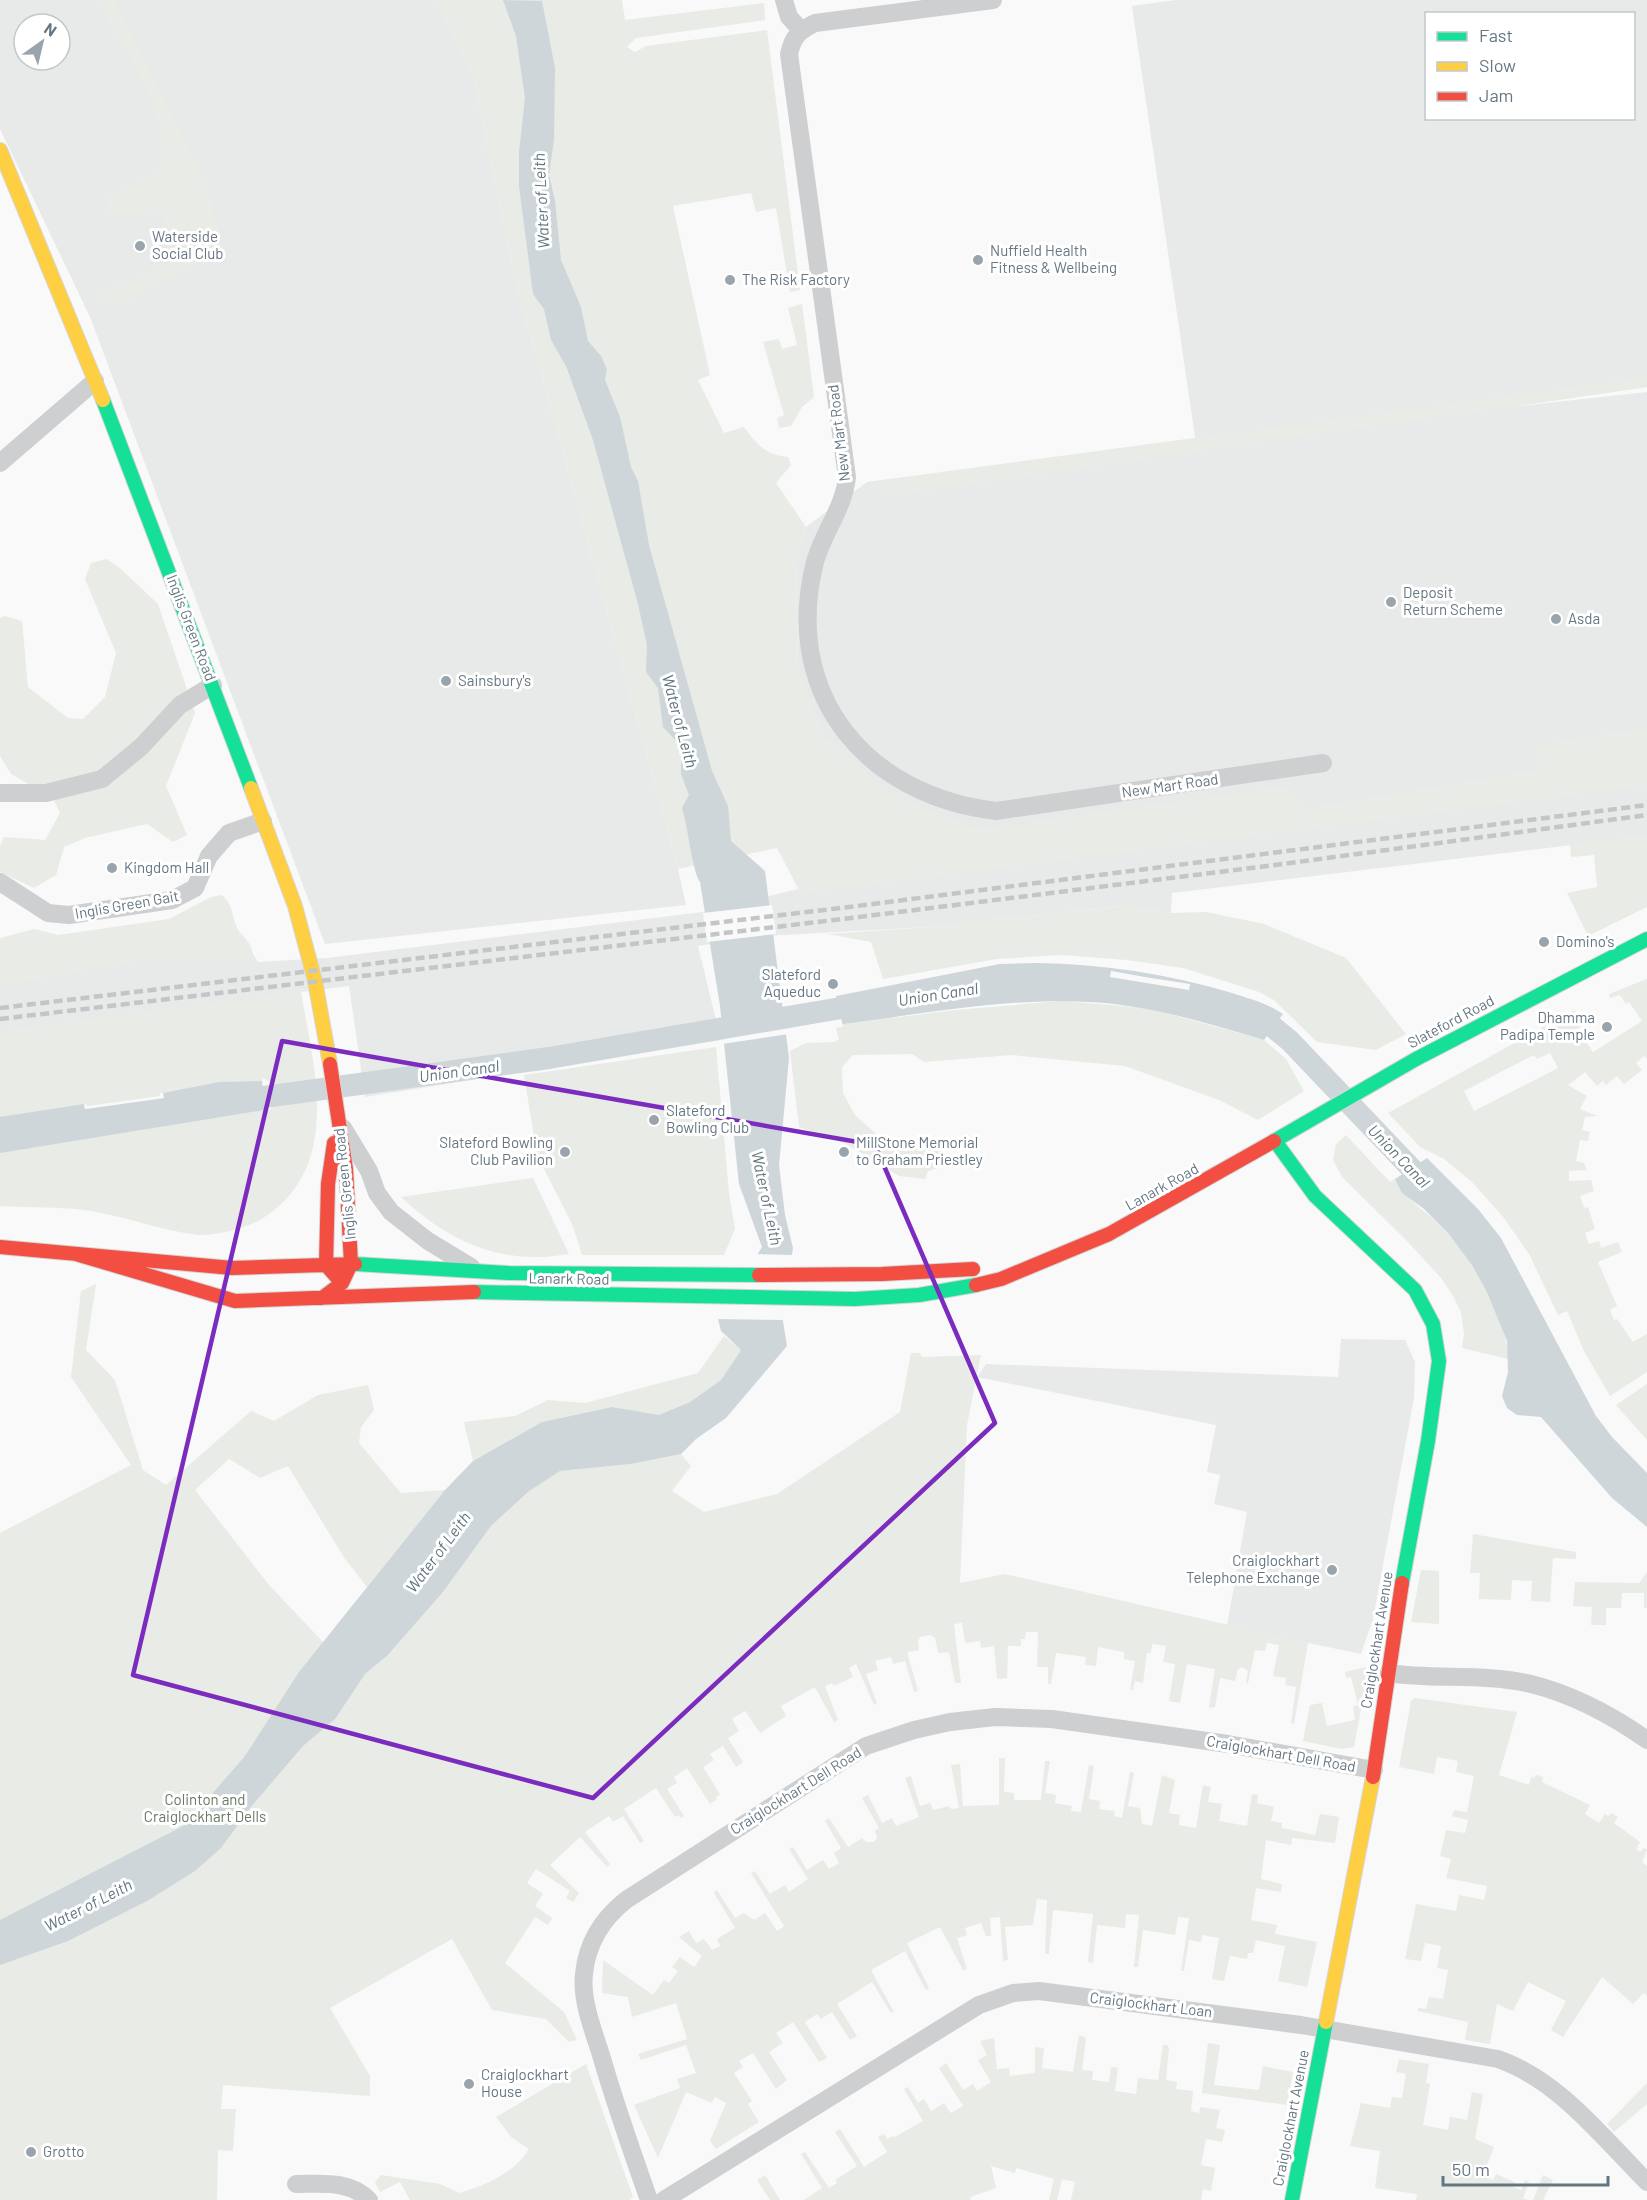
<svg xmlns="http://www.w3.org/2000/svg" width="1647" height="2200" font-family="Barlow,sans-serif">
<rect width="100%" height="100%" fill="#f9f9f9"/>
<path fill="#e8e9e9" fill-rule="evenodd" d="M0,0H438L474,80L514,276L678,869L686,905L325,944L90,317L0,129ZM24,24H60V60H24Z
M1176,0H1647V387L1510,407L1647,392V729L1537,746L1540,771L1308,810L1286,788L979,831L893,797L822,736L798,672L796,559L806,527L867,482L1196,444L1132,6ZM1426,14H1634V118H1426Z
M1647,780V836L1172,893L1171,913L1122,906L929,927L764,936L698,946L721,1040L365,1097L349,986L301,992L0,1098V975L232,921L258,962L327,958L703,912L835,880Z
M1341,1339L1405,1340L1415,1362L1414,1398L1373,1619L1361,1654L1227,1626L1247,1512L1214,1504L1220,1475L1207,1472L1216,1425L977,1377L986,1364L1338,1377Z"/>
<path fill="#e8ebe6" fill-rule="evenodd" d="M96,0H114L207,187L220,237L204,260L115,307L96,302L98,294L182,255L158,210L113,218L104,199L160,169C174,118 120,43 96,0Z
M438,0H622L625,20L764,3L765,20L636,38L627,47L635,52L646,46L767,30L800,290L790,292L776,208L756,212L751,193L673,206L710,375L698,380L724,433L744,427C757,444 765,455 788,457L791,465L776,483L806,527L796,559L798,672L822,736L893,797L979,831L1286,788L1308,810L1539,771L1536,746L1647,729V786L801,894L777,848L678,869L514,276L474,80Z
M802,304L814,397L802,407L791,426L779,428L777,418L784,415L763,342L779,339L782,349L797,345L788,308Z
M1647,377V387L891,496L867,482Z
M107,559L121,569L158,604L195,713L166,786L187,835L173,842L147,824L85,838L64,847L56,875L34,888L0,872V846L4,837L45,840L60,813L53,798L11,774L0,756V618L5,616L22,621L28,687L68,718L83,719L105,697L116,653L85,579L91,563Z
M1647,836V907L1588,936L1567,893L1597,887L1594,855L1571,857L1570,845Z
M222,895C233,906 231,912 236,925C240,937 250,938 253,954L243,961L147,960L0,986V938L34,929L58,935L169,919L211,897Z
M1123,906L1171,913L1206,912L1264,924L1346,958L1406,1034L1376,1050L1317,1042L1274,1000L1259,992L1183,968L1127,960L1061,955L997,959L883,979L871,942L828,934L929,927Z
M1647,979V1059L1644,1056L1636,1063L1642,1070L1624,1084L1617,1076L1606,1085L1603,1081L1597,1086L1585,1072L1568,1085L1587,1096L1580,1109L1597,1116L1585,1117L1582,1130L1590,1132L1588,1141L1580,1140L1576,1161L1584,1163L1587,1170L1569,1171V1181L1591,1180L1594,1191L1580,1196L1584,1208L1588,1207L1595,1229L1585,1233L1589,1244L1599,1241L1601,1248L1618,1242L1622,1252L1598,1262L1617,1306L1610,1310L1614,1320L1617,1319L1633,1342L1647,1334V1372L1610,1396L1584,1351L1567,1311L1558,1315L1529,1254L1504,1218L1473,1183L1444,1159L1420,1147L1388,1113L1574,1010L1583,1025L1577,1029L1593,1052L1642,1021L1629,1002L1626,1004L1620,995L1610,998L1609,994ZM1550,1053L1558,1068L1474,1111L1464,1091L1534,1055L1537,1059Z
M301,992C314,1069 343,1167 263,1218C247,1228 218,1236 198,1235C163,1231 130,1218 96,1212C65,1206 31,1208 0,1206V1031Z
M1061,1001L1148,1008L1264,1040L1286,1059L1304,1091L1258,1120L1219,1100L1125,1066L1012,1055L924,1062L912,1054L853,1055L842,1067L843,1093L855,1115L884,1141L920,1147L941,1140L947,1165L928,1171L925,1179L899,1176L846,1144L799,1127L790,1051L806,1043L835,1042L839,1039L835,1025L955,1010Z
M716,1047L729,1193L735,1229L724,1255H582L573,1226L537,1155L524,1075Z
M1346,1135L1390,1182L1395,1179C1405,1199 1424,1210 1440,1225C1471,1256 1507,1314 1508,1359L1462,1348L1464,1334L1461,1312L1453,1296L1441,1278L1407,1241L1342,1177L1333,1160L1336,1144Z
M533,1178L569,1254C502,1266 449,1242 401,1197Z
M96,1284L86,1350L115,1380L143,1470L166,1485L251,1411L274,1421L318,1395L368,1385L374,1410L361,1427L359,1443L401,1493L445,1490L367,1587L345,1559L288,1466L260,1478L229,1459L195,1490L269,1585L323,1642L365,1674L387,1656L443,1592L491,1526L528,1492L560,1471L631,1464L681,1454L691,1466L672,1491L704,1512L777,1494L900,1412L911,1353H920L922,1357L981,1355L967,1425L960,1583L1005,1574L1308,1643L1294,1724L1291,1723L1296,1687L1285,1685L1286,1678L1273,1676L1279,1645L1267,1643L1265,1651L1255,1650L1248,1683H1246L1248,1671L1242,1667L1238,1669L1235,1681L1220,1678L1215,1707L1209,1708L1215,1669L1187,1664L1180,1703L1169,1701L1175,1664L1163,1662L1166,1646L1152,1644L1151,1653H1147L1143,1683L1135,1681L1133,1690H1130L1135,1661L1124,1659V1652L1098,1647L1096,1666L1085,1665L1086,1657L1056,1653L1051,1684H1048V1667H1037L1038,1632H1026L1025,1639H1021V1646H1008L1007,1678L997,1679L994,1646L981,1648L980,1641L965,1643L962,1623L954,1624L961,1683H955L949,1652L938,1653L935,1638L930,1635L920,1637L918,1641L919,1650L907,1652L918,1691L914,1692L905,1661L893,1664L891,1657L875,1661L878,1670L866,1674L877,1703L874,1705L856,1664L849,1668L853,1677L834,1686L832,1683L825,1686L838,1720L834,1722L815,1687L781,1706L786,1716L760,1733L745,1711L732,1719L739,1731L728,1738L743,1762L736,1767L723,1746L710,1754L714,1760L703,1767L720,1794L716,1797L717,1799L710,1804L687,1768L674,1777L677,1783L667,1789L684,1816L681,1818L679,1815L675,1817L656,1788L624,1809L644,1841L640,1843L623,1816L613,1822L609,1816L585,1832L610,1864L607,1867L580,1837L550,1865L579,1893L573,1902L566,1898L570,1891L536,1869L527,1883L543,1894L535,1906L552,1918L548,1925L535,1917L505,1963L564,2012L577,2040L569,2042L546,2019L492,2010L452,1939L330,2008L370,2076V2096L223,2085L221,2109H236L233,2151L218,2150L217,2200H0V1533L131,1465L71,1377L81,1291Z
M724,1336L741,1350L721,1380L690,1402L659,1416L612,1407L542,1422L473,1461L464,1422L515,1416L548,1400L585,1403L698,1373Z
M1647,1384V1440L1616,1405Z
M1473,1534L1576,1552V1559L1553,1558L1550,1602L1531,1601L1532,1581L1512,1580L1511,1600L1479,1599L1480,1573H1470Z
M1421,1570L1439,1571V1624L1411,1622Z
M1647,1572V1608H1644V1593H1622L1621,1608H1606V1625H1591L1592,1607L1573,1606L1575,1582L1639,1583Z
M1366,1667L1368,1672L1354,1747L1341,1749L1303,1741L1310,1705L1322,1703L1327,1726L1355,1720L1353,1706L1358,1705L1351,1677L1346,1678L1345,1672Z
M1415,1698L1517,1712L1499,1775L1529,1785L1531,1777L1534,1778L1536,1775L1543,1777L1542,1782L1590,1805L1585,1814L1599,1823L1605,1814L1608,1816L1611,1813L1618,1817L1614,1823L1640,1842L1636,1849L1640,1852L1644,1848L1647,1850L1642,1862L1647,1866V1996L1644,1993L1633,2004L1602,1977L1563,2037L1551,2030L1566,2001L1528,1982L1513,2011L1497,2004L1490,2044L1465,2040L1468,2022L1418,2011V2008L1426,2009L1429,1997L1443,1999L1448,1970L1437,1968L1441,1946L1425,1943L1421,1961L1405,1959L1416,1904L1456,1911L1459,1895L1484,1900L1487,1886L1446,1878L1451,1859L1440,1856L1446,1830L1465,1833L1468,1820L1452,1816L1454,1810L1467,1812L1474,1776L1456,1772L1458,1761L1437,1757L1434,1774L1399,1767L1411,1701Z
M999,1758H1005L1004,1792L1014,1793V1800H1041L1045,1761H1050L1045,1793L1056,1795L1055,1803L1072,1806L1071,1811L1081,1812L1089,1765L1094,1766L1089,1799L1100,1801L1099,1809L1115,1811L1114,1816L1122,1818L1130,1772L1134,1773L1128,1806L1140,1808L1142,1824L1152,1826L1162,1775L1175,1780L1169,1813L1180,1815L1179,1825L1196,1828L1203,1785L1211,1787L1208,1802L1222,1804L1219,1821L1247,1826L1252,1794L1258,1795L1257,1803L1274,1807L1271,1821L1282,1823V1828L1315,1835L1320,1814L1339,1817L1335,1843L1292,1838L1291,1845L1266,1840L1261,1879L1282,1884L1281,1892L1256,1888L1251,1920L1277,1925L1275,1934L1317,1942L1307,1987L1278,1981L1285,1946L1256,1940L1253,1953H1248L1247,1959L1230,1956L1224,1981L1212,1979L1219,1938L1202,1935L1201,1942L1189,1940L1184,1971H1181L1189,1918L1178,1917L1175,1935L1143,1930L1138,1967H1134L1139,1915L1126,1914L1125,1928L1097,1925L1093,1963L1088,1962L1093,1914L1053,1910L1049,1954H1045L1047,1900L1037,1899L1033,1925L1005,1927L1008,1960L1003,1961L1000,1917L990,1918L991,1936H986L981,1923L965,1928L967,1935L957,1938L967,1969L963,1970L940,1927L907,1943L929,1988L926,1990L905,1951L871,1970L894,2012L891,2013L872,1982L837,2004L857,2036L850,2040L832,2012L821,2019L817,2014L805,2022L827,2058L819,2062L793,2022L776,2033L783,2043L769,2052L787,2080L776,2089L753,2053L739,2061L743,2067L734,2073L752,2101L748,2104L759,2122L716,2149L710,2141L726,2103L715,2097L712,2103L686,2092L658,2158L634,2105L680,2088L677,2079L696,2073L686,2045L641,2060L638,2054L687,2039L676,2003L632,2017L628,1997L602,1993L603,1960L653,1995L664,1980L669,1983L678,1971L672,1967L680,1957L694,1967L702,1956L679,1937L689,1931L696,1943L704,1939L712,1950L720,1946L717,1939L735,1928L714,1893L717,1890L735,1918L744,1913L754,1920L765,1913L777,1931L784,1926L751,1873L755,1871L770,1894L785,1885L789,1892L808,1879L789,1849L793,1847L807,1870L823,1860L829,1869L839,1863L834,1853L841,1848L825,1821L829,1818L848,1847L862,1838L866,1842H874L877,1838L875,1830L879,1828L862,1798L868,1795L882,1823L892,1818L896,1826L919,1817L905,1778L911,1776L920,1806L930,1803L933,1810L949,1806L951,1809L959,1808L951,1765L960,1764L963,1806L999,1805Z
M1079,2035L1086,2038L1082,2070L1093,2071L1092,2080L1109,2082L1111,2067L1118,2068L1115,2091L1136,2094L1138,2078L1158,2080L1163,2045H1167L1169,2048L1166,2080L1177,2082L1176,2089L1193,2091L1191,2111L1199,2113L1200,2107L1220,2110L1216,2128L1225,2130L1222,2142L1206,2139L1201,2165L1215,2168L1211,2191L1203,2189L1201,2200H1071L1075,2182L1062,2179L1057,2200H1049L1054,2179L1016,2168L1015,2173L991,2166L996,2188L970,2197L971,2200H804L822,2188L801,2154L805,2152L829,2188L837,2183L835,2180L857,2166L835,2132L840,2129L864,2167L887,2152L878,2137L884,2134L887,2139L893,2136L895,2137L923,2121L904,2089L908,2087L918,2103L924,2099L931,2111L944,2103L951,2113L963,2106L939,2068L946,2063L963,2090L973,2084L977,2091L991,2082L978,2060L987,2055L980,2041L994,2038L997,2069L1009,2068L1010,2076L1035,2073V2047L1044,2048L1042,2068L1073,2072Z
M1208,2043L1220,2045L1214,2085L1259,2090L1263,2066L1293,2072L1287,2105L1202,2093Z
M1399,2059L1429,2064L1426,2083L1430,2084L1423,2125L1448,2130L1450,2117L1467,2120L1472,2092L1483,2094L1475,2139L1494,2147L1485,2170L1488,2171L1486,2177L1493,2180L1496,2174L1515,2182L1513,2187L1521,2190L1525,2180L1529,2182L1523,2198L1528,2200H1416L1417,2194L1375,2188L1380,2151L1350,2146L1361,2103L1390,2108L1392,2097L1402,2098L1406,2074L1396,2072Z
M586,2064L633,2197L629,2200H410L400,2182L380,2192L375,2182L381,2175L440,2184L460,2193C486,2185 513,2174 529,2149L511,2137L496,2117Z
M1647,2083V2104L1614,2132L1607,2124Z
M765,2175L780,2200H770L757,2180Z
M1543,2175L1553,2180L1543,2200H1533Z"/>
<path fill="#ced6d9" d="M503,0L542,1L555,68L554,139L549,175L555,201L561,260L581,307L588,341L601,356L607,369L605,380L620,417L631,467L638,481L649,545L712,771L728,806L731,841L765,871L789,1058L779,1165L785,1215L793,1248L782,1315L787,1346L726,1418L696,1439L681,1454L631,1464L560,1471L528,1492L491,1526L443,1592L387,1656L365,1674L335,1719L303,1746L250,1808L221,1848L195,1871L147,1901L68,1941L0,1965V1920L185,1825L245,1756L299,1672L445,1490L473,1461L542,1422L612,1407L659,1415L690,1402L721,1380L741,1350L721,1331L718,1319L762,1247L739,1184L720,1006L700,882C692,871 688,826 682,808L689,795L681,774V754L677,742L663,727L658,688L646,672L647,645L638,604L593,440L566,366L551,340L544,309L533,294L519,186V152L525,98L516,36Z
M1038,963C1103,964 1169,974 1232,993C1250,999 1267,1003 1283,1014L1264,1040C1207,1023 1149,1005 1090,1002C1006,997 919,1015 835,1025L831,997L1000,964Z
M262,1081L288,1094L264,1110L0,1153V1117L84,1104L85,1109L164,1098L163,1093L219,1082Z
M1427,1158L1478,1209L1501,1238L1596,1416L1612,1437L1647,1473V1527L1612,1498L1541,1417L1517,1415L1507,1408L1502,1396L1508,1372L1507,1341L1487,1292L1472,1265L1448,1233L1424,1209L1402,1193L1395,1179Z"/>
<path fill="#f9f9f9" d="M772,905L776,934L707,942L703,913Z
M1111,971L1151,978L1190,984L1189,990L1110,977Z
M835,992L843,1027L834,1028L809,1017V1013L819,1001Z
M787,1010L789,1034L722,1044L719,1020Z
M263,1078L291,1094L265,1113L262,1081Z
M160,1093H163L164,1098L85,1109L84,1104L88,1106L160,1096Z
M754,1254L795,1255L786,1320L715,1319Z"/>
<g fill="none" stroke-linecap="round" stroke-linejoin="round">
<path stroke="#ced6d9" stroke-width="22" d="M1246,1015L1273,1027L1290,1041L1430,1188
M257,1098L549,1058L841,1008"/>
<defs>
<path id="fast" d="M103,400L251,788
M1274,1141L1416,1059L1647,939
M1275,1141L1315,1196L1415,1290L1433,1324L1439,1361L1428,1441L1402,1583
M355,1264L508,1273L759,1275
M474,1292L855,1299L919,1295L976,1285
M1292,2200L1326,2022"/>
<path id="slow" d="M0,150L103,400
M251,788L295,906L315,981L330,1064
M1326,2022L1373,1777"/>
<path id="jam" d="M334,1143L328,1184L326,1265L340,1281
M0,1247L232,1268L355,1264
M76,1254L235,1301L474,1292
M759,1275L882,1274L973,1269
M976,1285L1001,1279L1109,1234L1274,1141
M322,1298L342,1283L351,1264L346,1169L330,1064
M1373,1777L1402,1583"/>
</defs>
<use href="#fast" stroke="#d5d6d7" stroke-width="16"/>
<use href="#slow" stroke="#d5d6d7" stroke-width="16"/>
<use href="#jam" stroke="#d5d6d7" stroke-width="16"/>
<path stroke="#cecfd0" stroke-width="18" d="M784,0L789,17L801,30
M993,0L815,23C799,31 793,36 789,54L847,477C844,509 821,535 814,566C783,697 868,796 996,811L1323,763
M0,463L95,381
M0,793H46L102,779L141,747L180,705L213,685
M0,882L48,913L69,915L172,900L195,888L209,856L229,833L263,821
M343,1128L369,1171L377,1193L391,1212L428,1241L471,1267
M1388,1673C1435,1680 1484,1673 1531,1684C1571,1694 1613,1716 1647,1740
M296,2184C323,2184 349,2180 369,2200
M649,2200C632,2152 615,2104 601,2055C593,2030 581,2000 584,1974C587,1943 602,1919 626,1900L866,1746L914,1730L950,1722L995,1717L1052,1719L1228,1744L1374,1770
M664,2200L979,2005L1013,1993L1039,1991L1301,2025L1498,2059C1559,2080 1603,2138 1647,2182"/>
<use href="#fast" stroke="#16e098" stroke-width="14"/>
<use href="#slow" stroke="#ffcf43" stroke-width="14"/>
<use href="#jam" stroke="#f24e42" stroke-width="14"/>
<path stroke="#c3c5c6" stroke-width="4.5" stroke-dasharray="9 4.5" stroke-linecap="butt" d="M0,1008L849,907L1647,805
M0,1019L851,918L1275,865L1647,815"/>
</g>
<path fill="none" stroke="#7b2cbf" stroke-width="4.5" stroke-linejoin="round" d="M282,1041L875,1145L995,1423L593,1798L133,1675Z"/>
<g fill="#99a4ac" stroke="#fff" stroke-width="2">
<circle cx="140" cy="246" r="6"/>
<circle cx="978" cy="260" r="6"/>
<circle cx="730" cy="280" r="6"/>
<circle cx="1391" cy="602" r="6"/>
<circle cx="1556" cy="619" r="6"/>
<circle cx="446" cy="681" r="6"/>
<circle cx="112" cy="868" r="6"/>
<circle cx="1544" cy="942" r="6"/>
<circle cx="833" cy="984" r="6"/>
<circle cx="1607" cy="1027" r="6"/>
<circle cx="654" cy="1120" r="6"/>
<circle cx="565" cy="1152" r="6"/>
<circle cx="844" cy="1152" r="6"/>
<circle cx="1332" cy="1570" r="6"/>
<circle cx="469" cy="2084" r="6"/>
<circle cx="31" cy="2152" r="6"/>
</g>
<g text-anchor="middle" stroke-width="6" stroke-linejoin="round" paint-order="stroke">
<g font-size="15" fill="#657683" stroke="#fff" text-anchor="start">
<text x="152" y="242">Waterside<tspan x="152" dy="17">Social Club</tspan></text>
<text x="990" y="256">Nuffield Health<tspan x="990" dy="17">Fitness &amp; Wellbeing</tspan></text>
<text x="742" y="285">The Risk Factory</text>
<text x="1403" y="598">Deposit<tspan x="1403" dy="17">Return Scheme</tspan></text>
<text x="1568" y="624">Asda</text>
<text x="458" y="686">Sainsbury's</text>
<text x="124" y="873">Kingdom Hall</text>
<text x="1556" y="947">Domino's</text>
<text x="821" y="980" text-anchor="end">Slateford<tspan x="821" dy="17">Aqueduc</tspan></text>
<text x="1595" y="1023" text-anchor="end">Dhamma<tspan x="1595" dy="17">Padipa Temple</tspan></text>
<text x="666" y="1116">Slateford<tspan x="666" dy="17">Bowling Club</tspan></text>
<text x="553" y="1148" text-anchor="end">Slateford Bowling<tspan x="553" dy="17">Club Pavilion</tspan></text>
<text x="856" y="1148">MillStone Memorial<tspan x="856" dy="17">to Graham Priestley</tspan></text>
<text x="1320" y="1566" text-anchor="end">Craiglockhart<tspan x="1320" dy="17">Telephone Exchange</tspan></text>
<text x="481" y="2080">Craiglockhart<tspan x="481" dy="17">House</tspan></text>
<text x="43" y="2157">Grotto</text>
</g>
<g font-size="15" fill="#657683" stroke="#fff">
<text transform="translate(839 433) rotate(-97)" y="5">New Mart Road</text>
<text transform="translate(191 628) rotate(69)" y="5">Inglis Green Road</text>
<text transform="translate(1170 786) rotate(-8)" y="5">New Mart Road</text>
<text transform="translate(127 905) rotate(-10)" y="5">Inglis Green Gait</text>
<text transform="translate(1451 1022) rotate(-28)" y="5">Slateford Road</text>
<text transform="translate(345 1184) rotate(-96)" y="5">Inglis Green Road</text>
<text transform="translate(1162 1187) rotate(-29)" y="5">Lanark Road</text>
<text transform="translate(569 1279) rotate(1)" y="5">Lanark Road</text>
<text transform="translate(1377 1640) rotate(-81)" y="5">Craiglockhart Avenue</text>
<text transform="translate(1281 1754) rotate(10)" y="5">Craiglockhart Dell Road</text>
<text transform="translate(796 1791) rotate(-32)" y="5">Craiglockhart Dell Road</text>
<text transform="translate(1151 2005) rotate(7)" y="5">Craiglockhart Loan</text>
<text transform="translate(1291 2118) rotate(-79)" y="5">Craiglockhart Avenue</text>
</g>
<g font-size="15" fill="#687a64" stroke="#fff">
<text x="205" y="1805">Colinton and<tspan x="205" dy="17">Craiglockhart Dells</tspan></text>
</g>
<g font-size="16" font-style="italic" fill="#60757c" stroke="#fff">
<text transform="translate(541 201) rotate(-93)" y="6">Water of Leith</text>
<text transform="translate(680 721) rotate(75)" y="6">Water of Leith</text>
<text transform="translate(938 994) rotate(-9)" y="6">Union Canal</text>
<text transform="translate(459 1071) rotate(-8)" y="6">Union Canal</text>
<text transform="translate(1399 1156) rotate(46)" y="6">Union Canal</text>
<text transform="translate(767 1198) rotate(78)" y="6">Water of Leith</text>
<text transform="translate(438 1552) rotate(-53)" y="6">Water of Leith</text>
<text transform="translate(88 1905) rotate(-27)" y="6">Water of Leith</text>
</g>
</g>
<rect x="1425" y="12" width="210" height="108" fill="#ffffff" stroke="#c1c8cd" stroke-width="1.5"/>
<rect x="1437" y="32" width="30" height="9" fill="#16e098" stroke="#c1c8cd" stroke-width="1.5"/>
<text x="1479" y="42" font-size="18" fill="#657683">Fast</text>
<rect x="1437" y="62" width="30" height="9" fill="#ffcf43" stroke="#c1c8cd" stroke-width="1.5"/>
<text x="1479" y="72" font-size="18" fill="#657683">Slow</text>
<rect x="1437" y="92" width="30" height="9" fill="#f24e42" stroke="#c1c8cd" stroke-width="1.5"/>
<text x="1479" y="102" font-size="18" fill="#657683">Jam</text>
<g transform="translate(42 42) rotate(34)"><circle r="28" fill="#ffffff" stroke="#c1c8cd" stroke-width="1.5"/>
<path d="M0-4.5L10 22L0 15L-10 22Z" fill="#99a4ac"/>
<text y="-9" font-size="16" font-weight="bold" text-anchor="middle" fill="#657683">N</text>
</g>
<path d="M1443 2176v9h165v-9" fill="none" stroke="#657683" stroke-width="3"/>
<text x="1452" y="2176" font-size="18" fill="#657683" stroke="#ffffff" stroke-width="4.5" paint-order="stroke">50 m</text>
</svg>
